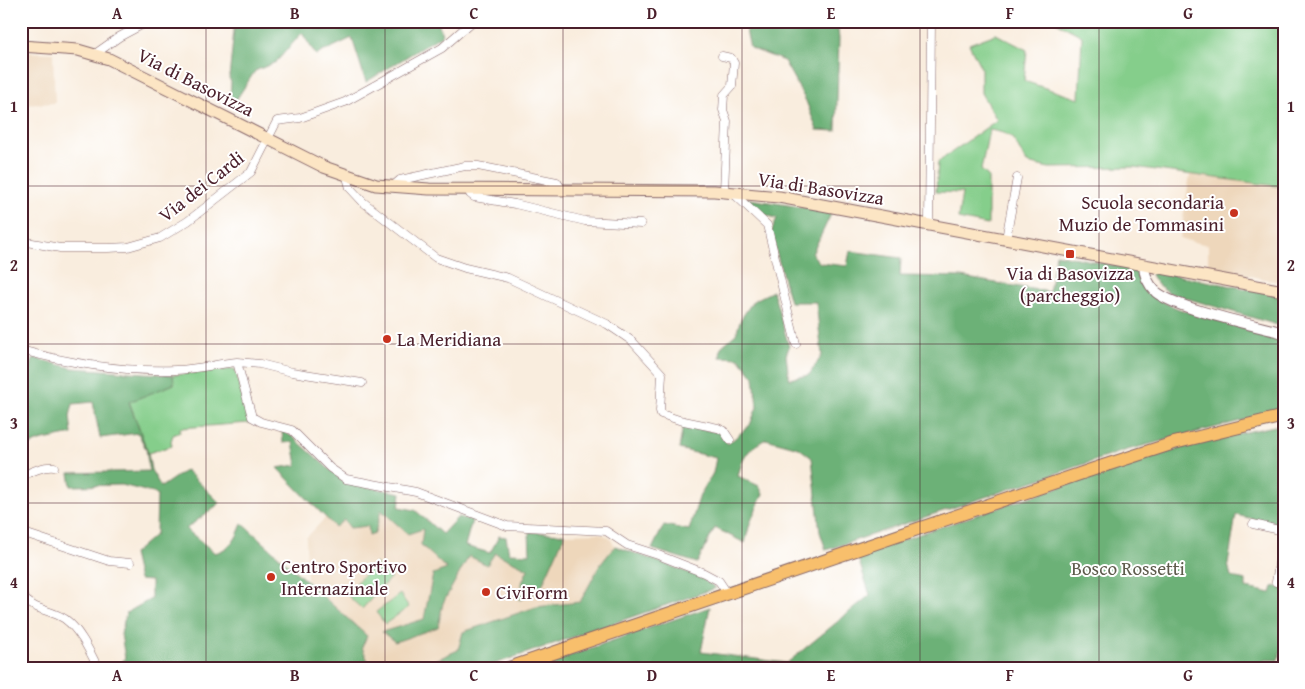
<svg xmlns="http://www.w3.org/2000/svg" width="1305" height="689" font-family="'Gentium Book Plus',serif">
<rect width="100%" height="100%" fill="#fff"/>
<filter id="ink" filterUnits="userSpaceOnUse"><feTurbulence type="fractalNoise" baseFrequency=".02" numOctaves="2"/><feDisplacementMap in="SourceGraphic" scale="10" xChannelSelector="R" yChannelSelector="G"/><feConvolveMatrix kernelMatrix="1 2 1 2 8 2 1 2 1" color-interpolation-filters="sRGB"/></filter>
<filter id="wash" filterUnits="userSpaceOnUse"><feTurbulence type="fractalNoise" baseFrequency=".0096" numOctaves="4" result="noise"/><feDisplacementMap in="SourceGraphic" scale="20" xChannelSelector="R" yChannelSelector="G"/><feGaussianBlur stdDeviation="1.12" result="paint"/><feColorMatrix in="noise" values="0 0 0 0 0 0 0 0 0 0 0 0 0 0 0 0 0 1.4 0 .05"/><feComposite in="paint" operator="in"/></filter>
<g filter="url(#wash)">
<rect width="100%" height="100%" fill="#f9edde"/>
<path fill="#eed7bb" d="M21,52L53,53L55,103L21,105Z
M1190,174L1284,187V283L1208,267V245L1180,239Z
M380,510L408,534L423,529L421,545L448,569L433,574L424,619L383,632L395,642L438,627L443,603L469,555L495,553L528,569L521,584L525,587L519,596L540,590L565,534L598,533L609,537L615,546L600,565L580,602L536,607L458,650L418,668H371L362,647L367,636L307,580L306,538L326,517L335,527L344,520L368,526L375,533Z"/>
<path fill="#85ce8b" stroke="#68765b" d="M1054,21H1281L1284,23V187L1134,167L1049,168L1027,163C1013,141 1017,134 989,130L981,170L988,176V225L958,219L962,193L936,192L938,162L997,120L981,93V68L969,44L996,34L1027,50L1024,81L1079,99L1082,36Z
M235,369L249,423L180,428V432L173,435L171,441L172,446L148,453L129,401L174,384L173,375Z
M375,563L391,577L362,609L346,594Z
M400,594L409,607L385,624L376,612Z"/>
<path fill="#6cb177" stroke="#5b6851" d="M235,21H438L442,35L366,82L352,38L316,55L302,33L276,62L255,71L236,100L230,97L231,82L229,78Z
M744,21H837L839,39L836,131L817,130L806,101L784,61L750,48Z
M743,198L832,212L812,254L820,263L847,266L850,251L901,258L900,276L961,277L1049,292L1056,254L1133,269L1140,275L1147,290L1163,302L1179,309L1284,339V410L1127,450L826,550L820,532L812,458L799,448L766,439C748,449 743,456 738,476L759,486L763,494L750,523L745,543L715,528L697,563L652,549L664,525L689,530L700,495L713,473L716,458L679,449L683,426L718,432L728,444L750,425L757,407L754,377L739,358L720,357L721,347L736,334L741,319L753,301L773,291L789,347L786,355L789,379L809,375L822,355L816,302H790L771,233L777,218L764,215Z
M1154,271L1284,296V327L1169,293L1157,284L1151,275Z
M34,358L72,368L173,375L174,384L129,402L148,453L151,470L161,487L186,470L220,503L186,529L215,553C231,548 237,539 242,523L367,636L362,647L371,668H118L125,658L121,634L126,613L151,599V581L139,580L133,554L156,534L157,494L122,485L71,486L69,473L149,471L146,449L138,433L100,438L93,402L73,404L70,416L72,434L39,441L21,449V415H27L28,372Z
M1284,424V526L1236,515L1228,564L1231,577L1246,580V588L1271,593L1273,587L1280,586L1284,563V640L1278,660H1264L1260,668H533L710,607L701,652L787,663L870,595L857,555L1140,460L1208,440Z
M282,431L293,437L345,483L401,493L399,507L415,510L442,534L458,517L472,520L465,546L490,553L499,536L506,537L509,553L530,554L529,532L565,534L540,590L520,600L519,596L525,587L521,585L528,569L495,553L487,565L469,556L443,603L438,627L395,642L382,632L424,619L433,574L447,569L421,545L423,529L408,534L381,510L375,533L369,535L368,526L350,528L344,520L335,527L277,468L297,465L293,442L283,443Z
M615,546L698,576L716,588L483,668H418L458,650L463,632L536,607L580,602L600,565Z"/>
</g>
<g filter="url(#ink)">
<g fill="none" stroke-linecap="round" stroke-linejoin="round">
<defs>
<path id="minor" d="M95,54L119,37L149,21
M722,56L731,58L734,63L732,86L724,95L723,110L727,121L724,191
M347,177L350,188L363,202L436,258L465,268L508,278L607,324L632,341L662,374L660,411L661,414L679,420L718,428L724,431L730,440
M392,187L400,180L465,166H478L557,182L562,190
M469,189L470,194L474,197L515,204L585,221L641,224
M733,193L767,225L796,344
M929,224L931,21
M1006,239L1017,178
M21,241L60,248H108L128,247L160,238L188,221L251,172L277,121L300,118L345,102L442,48L473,21
M21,350C72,364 124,372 176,370C197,369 217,364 237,362L252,417L261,422L292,430L330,468L346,479L416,492L507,526L606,531L627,545L658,555L704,573L719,581L727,593
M237,362L260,364L292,372L362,383
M21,483L23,476C32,471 44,466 54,467
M1253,524L1284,531
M21,532L109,561L130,563
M1276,582L1284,533
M21,595C33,611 50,609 65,619C80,630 90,652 98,668"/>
<path id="tertiary" d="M1144,265C1144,275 1148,284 1156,292C1177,309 1254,325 1284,333"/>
<path id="secondary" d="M21,46L78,50L109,59L324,167L376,185L429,189L714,191L779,197L1284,291"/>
<path id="primary" d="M509,668L1094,469L1174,443L1284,416"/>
</defs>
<use href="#minor" stroke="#87676a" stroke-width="9"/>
<use href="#tertiary" stroke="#87676a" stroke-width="12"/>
<use href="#secondary" stroke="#87676a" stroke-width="13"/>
<use href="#primary" stroke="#87676a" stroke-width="14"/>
<use href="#minor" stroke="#fff" stroke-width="8"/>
<use href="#tertiary" stroke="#fff" stroke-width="10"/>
<use href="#secondary" stroke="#fce5c4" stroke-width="11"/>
<use href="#primary" stroke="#f8bf6c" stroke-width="12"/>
</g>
</g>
<path fill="none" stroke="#4a1f2b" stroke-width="1" stroke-opacity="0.55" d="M206,21V668M385,21V668M563,21V668M742,21V668M920,21V668M1099,21V668M21,186H1284M21,344H1284M21,503H1284"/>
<g fill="#c8321e" stroke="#fff" stroke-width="2">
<circle cx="1234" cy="213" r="5"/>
<rect x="1065" y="249" width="10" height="10" rx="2.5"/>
<circle cx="387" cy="339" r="5"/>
<circle cx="271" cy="577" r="5"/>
<circle cx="486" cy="592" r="5"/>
</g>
<g text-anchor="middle" stroke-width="4" stroke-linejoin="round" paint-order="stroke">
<g font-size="19" fill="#4a1f2b" stroke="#fff">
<text transform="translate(196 82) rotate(27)" y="7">Via di Basovizza</text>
<text transform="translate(201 186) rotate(-38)" y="7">Via dei Cardi</text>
<text transform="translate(821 188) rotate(9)" y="7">Via di Basovizza</text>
</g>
<g font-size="19" fill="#4a1f2b" stroke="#fff" text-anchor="start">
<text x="1224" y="209" text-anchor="end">Scuola secondaria<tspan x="1224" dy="22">Muzio de Tommasini</tspan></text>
<text x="1070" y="280" text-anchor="middle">Via di Basovizza<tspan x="1070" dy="22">(parcheggio)</tspan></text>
<text x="397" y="346">La Meridiana</text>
<text x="281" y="573">Centro Sportivo<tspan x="281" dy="22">Internazinale</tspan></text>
<text x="496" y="599">CiviForm</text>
</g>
<g font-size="19" fill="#5f5c4d" stroke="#fff">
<text x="1128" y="575">Bosco Rossetti</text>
</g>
</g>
<rect width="1305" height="689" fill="none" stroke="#fff" stroke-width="55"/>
<rect x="28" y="28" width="1250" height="634" fill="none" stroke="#4a1f2b" stroke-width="2"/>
<g font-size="16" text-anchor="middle" font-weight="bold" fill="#4a1f2b">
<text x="117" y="19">A</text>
<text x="295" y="19">B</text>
<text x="474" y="19">C</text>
<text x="652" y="19">D</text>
<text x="831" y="19">E</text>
<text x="1010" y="19">F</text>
<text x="1188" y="19">G</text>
<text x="14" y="112">1</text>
<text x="1291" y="112">1</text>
<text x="14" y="271">2</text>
<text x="1291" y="271">2</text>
<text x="14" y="429">3</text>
<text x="1291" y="429">3</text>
<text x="14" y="588">4</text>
<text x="1291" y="588">4</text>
<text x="117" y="681">A</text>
<text x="295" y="681">B</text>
<text x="474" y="681">C</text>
<text x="652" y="681">D</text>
<text x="831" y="681">E</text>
<text x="1010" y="681">F</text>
<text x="1188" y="681">G</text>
</g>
</svg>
